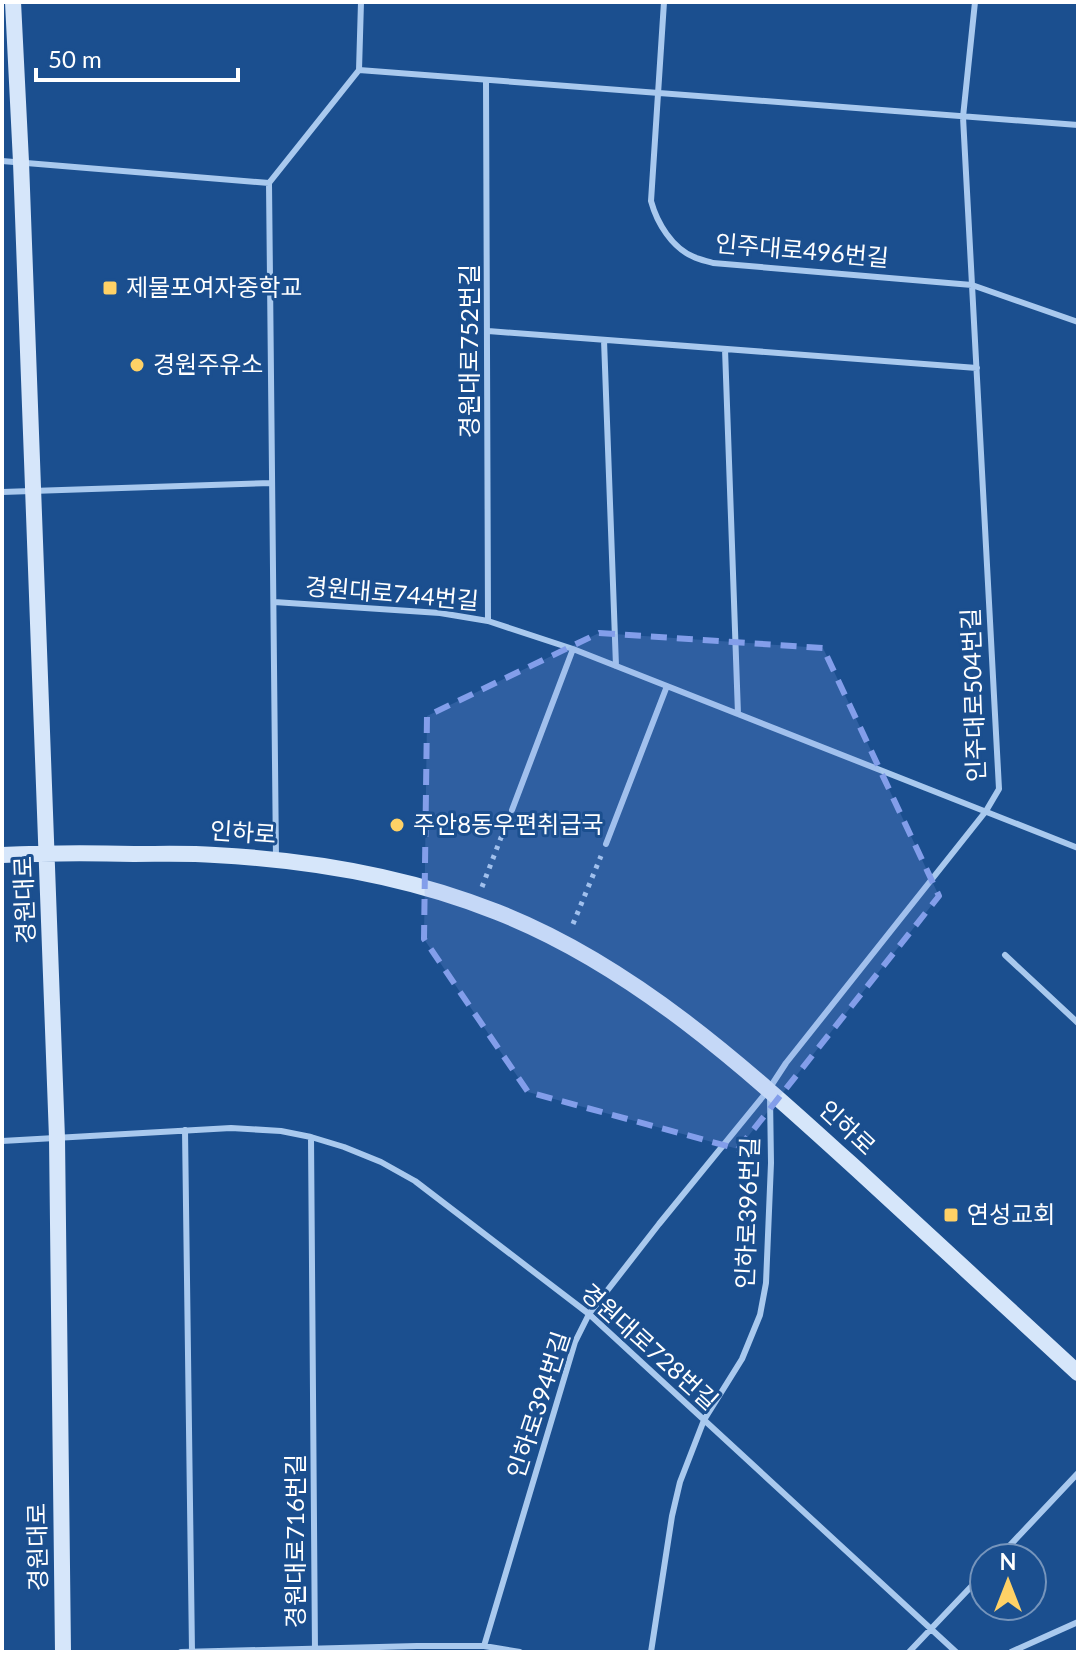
<svg xmlns="http://www.w3.org/2000/svg" width="1080" height="1654" font-family="Lato,'Noto Sans KR',sans-serif">
<rect width="100%" height="100%" fill="#1b4f8f"/>
<g fill="none" stroke-linecap="round" stroke-linejoin="round">
<path stroke="#a9c9ee" stroke-width="5" stroke-dasharray="4 6" stroke-linecap="butt" d="M482,887L507,822
M573,924L601,856"/>
<path stroke="#a9c9ee" stroke-width="6" d="M664,2L651,201C657,223 672,248 694,257C700,260 707,261 713,263L972,285L1078,322
M359,70L1078,125
M359,70L361,2
M486,80L488,621
M2,161L269,183
M269,183L276,859
M269,183L359,70
M488,331L977,368
M604,340L616,666
M725,349L738,714
M2,492L272,483
M274,602L440,613L488,621L573,649L1078,848
M512,810L573,649
M606,844L667,686
M1005,955L1078,1023
M185,1130L192,1652
M311,1137L315,1652
M2,1141L231,1128L281,1131L311,1137L344,1147L381,1162L415,1181L589,1314L956,1652
M998,1558L1078,1473
M484,1646L575,1342L589,1314L659,1224L769,1089L786,1063L986,811L999,789L963,117L975,2
M181,1652L417,1646H484L520,1652
M651,1652L672,1516L680,1482L704,1420L742,1359L760,1315L766,1283L771,1163L770,1097
M909,1652L984,1573
M1011,1652L1078,1622"/>
<path stroke="#d6e6fa" stroke-width="16" d="M13,2L21,162L57,1138L63,1652
M2,855C46,853 90,853 134,854C161,854 188,853 215,855C311,860 407,876 497,912C637,967 751,1073 861,1173C933,1240 1006,1306 1078,1373"/>
</g>
<path fill="#839eea" fill-opacity="0.2" stroke="#839eea" stroke-width="6" stroke-dasharray="16 10" stroke-linejoin="round" d="M599,633L823,648L939,896L738,1149L528,1092L424,939L427,716Z"/>
<g fill="#ffd166" stroke="#1b4f8f" stroke-width="3">
<rect x="102" y="280" width="16" height="16" rx="4"/>
<circle cx="137" cy="365" r="8"/>
<circle cx="397" cy="825" r="8"/>
<rect x="943" y="1207" width="16" height="16" rx="4"/>
</g>
<g text-anchor="middle" stroke-width="6" stroke-linejoin="round" paint-order="stroke">
<g font-size="24" fill="#fff" stroke="#1b4f8f">
<text transform="translate(802 251) rotate(5)" y="8">인주대로496번길</text>
<text transform="translate(470 351) rotate(-90)" y="8">경원대로752번길</text>
<text transform="translate(392 594) rotate(5)" y="8">경원대로744번길</text>
<text transform="translate(974 695) rotate(-92)" y="8">인주대로504번길</text>
<text transform="translate(243 833) rotate(4)" y="8">인하로</text>
<text transform="translate(25 900) rotate(-92)" y="8">경원대로</text>
<text transform="translate(847 1128) rotate(43)" y="8">인하로</text>
<text transform="translate(748 1213) rotate(-88)" y="8">인하로396번길</text>
<text transform="translate(649 1347) rotate(42)" y="8">경원대로728번길</text>
<text transform="translate(539 1405) rotate(-72)" y="8">인하로394번길</text>
<text transform="translate(296 1541) rotate(-90)" y="8">경원대로716번길</text>
<text transform="translate(38 1547) rotate(-91)" y="8">경원대로</text>
</g>
<g font-size="24" fill="#fff" stroke="#1b4f8f" text-anchor="start">
<text x="126" y="296">제물포여자중학교</text>
<text x="153" y="373">경원주유소</text>
<text x="413" y="833">주안8동우편취급국</text>
<text x="967" y="1223">연성교회</text>
</g>
</g>
<rect width="1080" height="1654" fill="none" stroke="#ffffff" stroke-width="8"/>
<g transform="translate(1008 1582)"><circle r="38" fill="#1b4f8f" stroke="#7695bc" stroke-width="2"/>
<path d="M0-6L14 30L0 20L-14 30Z" fill="#ffd166"/>
<text y="-12" font-size="22" font-weight="bold" text-anchor="middle" fill="#ffffff">N</text>
</g>
<path d="M36 68v12h202v-12" fill="none" stroke="#ffffff" stroke-width="4"/>
<text x="48" y="68" font-size="24" fill="#ffffff" stroke="#1b4f8f" stroke-width="6" paint-order="stroke">50 m</text>
</svg>
